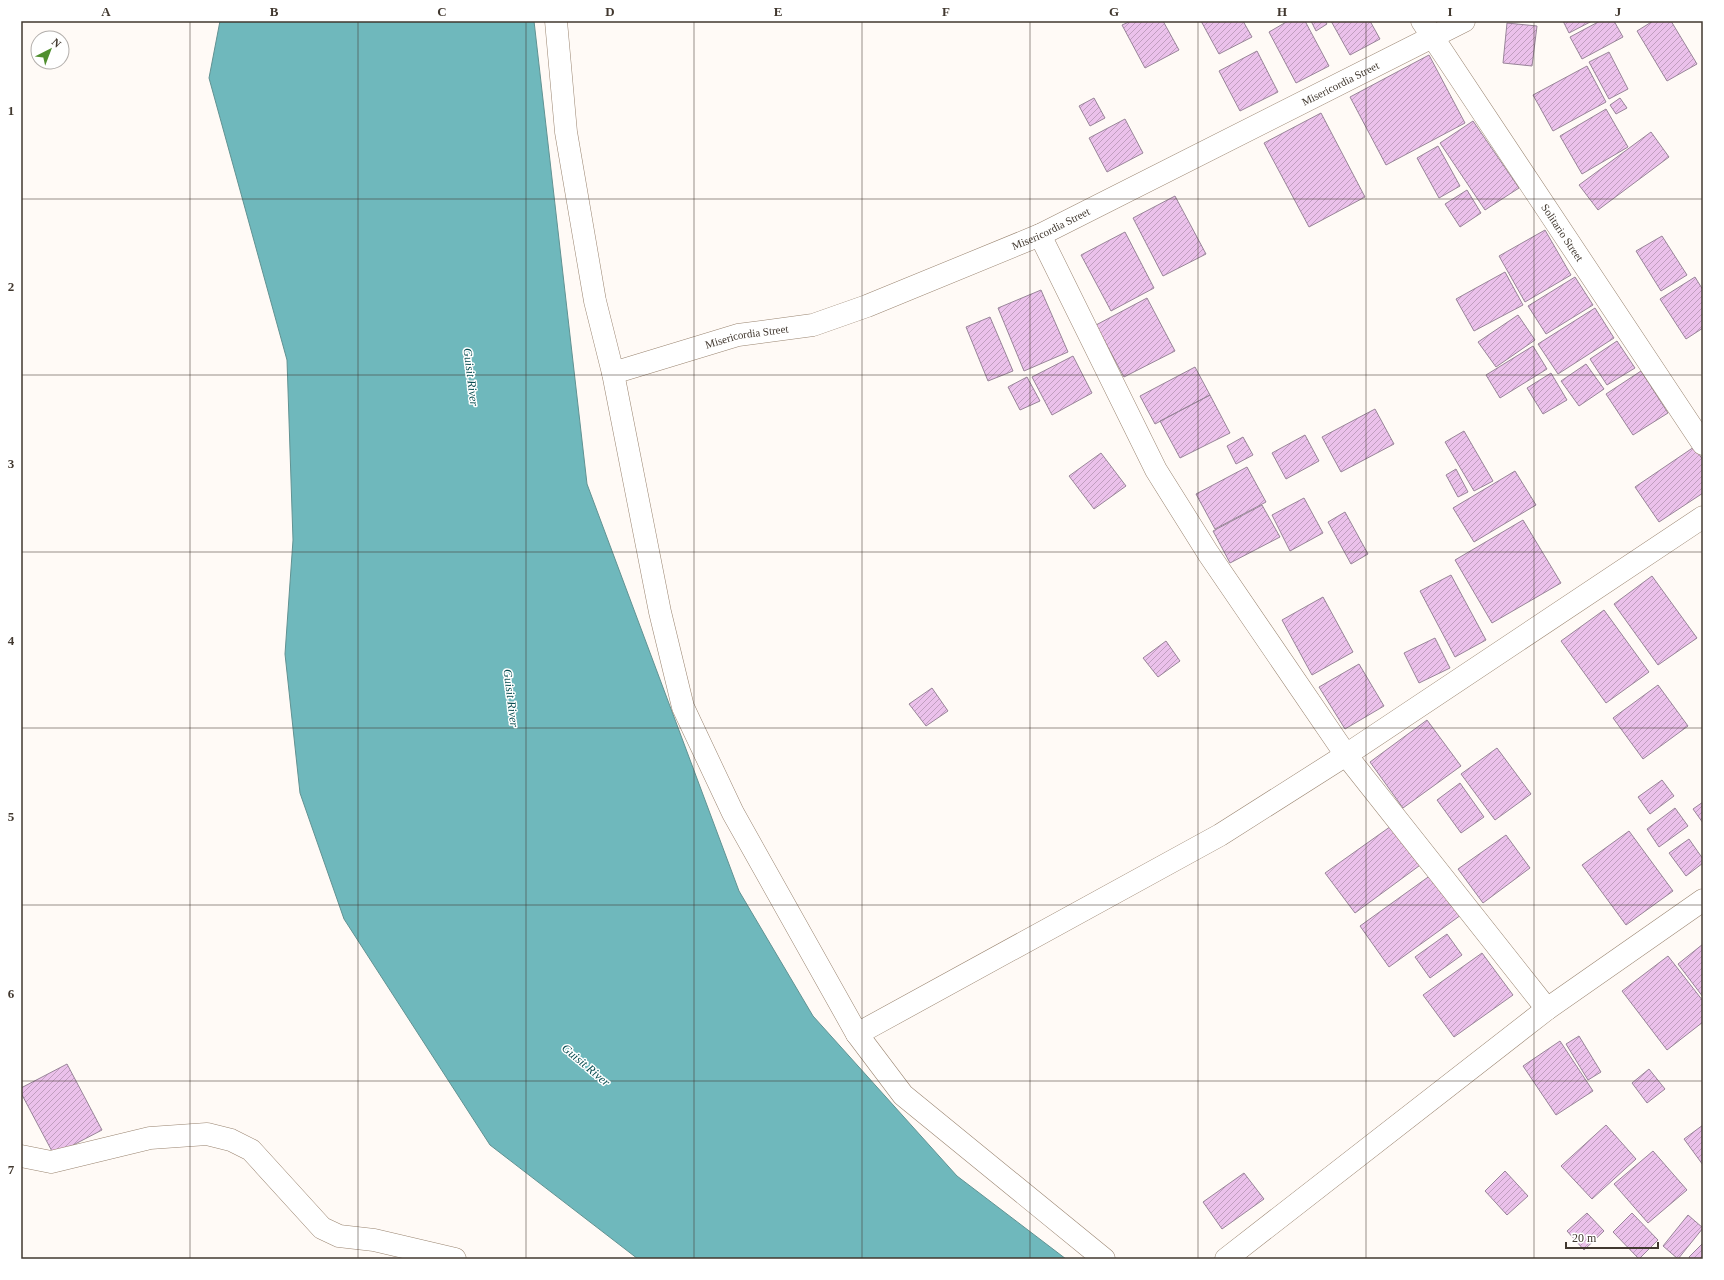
<svg xmlns="http://www.w3.org/2000/svg" width="1724" height="1280" font-family="Georgia,serif">
<defs>
<pattern id="building-hatch" width="6" height="6" patternUnits="userSpaceOnUse"><rect width="6" height="6" fill="#ebc1eb"/><path d="M-1 1l2-2M0 6l6-6M5 7l2-2" fill="none" stroke="#c09ebf"/></pattern>
</defs>
<rect width="100%" height="100%" fill="#fffaf6"/>
<path fill="#6fb8bc" stroke="#619292" d="M220,21H534L587,484L739,891L813,1016L957,1176L1066,1259H638L490,1145L344,919L300,793L285,654L293,540L287,360L209,78Z"/>
<path fill="url(#building-hatch)" stroke="#998599" d="M1131,21H1163L1179,50L1145,68L1122,25Z
M1201,21H1243L1252,37L1219,54Z
M1288,21H1305L1329,66L1296,83L1269,32Z
M1311,21H1325L1327,24L1316,31Z
M1331,21H1370L1380,39L1350,55Z
M1563,21H1592L1569,33Z
M1600,21H1614L1623,37L1582,59L1570,37Z
M1653,21H1671L1697,64L1667,81L1637,31Z
M1507,23L1537,26L1532,66L1503,63Z
M1257,51L1278,92L1240,111L1219,71Z
M1609,52L1628,89L1609,99L1589,62Z
M1429,55L1465,123L1386,165L1350,97Z
M1587,66L1606,102L1553,131L1533,95Z
M1094,98L1105,118L1090,126L1079,106Z
M1620,98L1627,108L1616,114L1610,105Z
M1606,109L1628,147L1582,174L1560,136Z
M1321,113L1365,197L1309,227L1264,143Z
M1125,119L1143,153L1107,172L1089,138Z
M1473,121L1519,188L1485,210L1440,143Z
M1651,132L1669,157L1598,210L1579,185Z
M1438,146L1460,186L1439,198L1417,158Z
M1467,190L1481,213L1460,227L1445,204Z
M1175,196L1206,254L1163,276L1133,218Z
M1545,230L1571,275L1525,302L1499,256Z
M1125,232L1154,288L1111,311L1081,255Z
M1662,236L1687,275L1661,291L1636,251Z
M1505,272L1523,305L1474,331L1456,299Z
M1575,277L1593,305L1546,334L1528,306Z
M1695,277L1703,290V328L1686,339L1660,299Z
M1041,290L1068,352L1024,371L998,308Z
M1147,298L1175,351L1124,377L1096,325Z
M1595,308L1614,338L1558,374L1538,344Z
M1518,315L1535,340L1496,367L1478,342Z
M990,317L1013,371L988,381L966,327Z
M1617,341L1635,368L1607,385L1590,359Z
M1533,346L1547,369L1500,398L1486,375Z
M1073,356L1092,393L1052,415L1032,377Z
M1586,364L1604,389L1579,406L1561,381Z
M1195,367L1210,395L1155,424L1140,396Z
M1641,371L1668,413L1633,435L1606,394Z
M1551,373L1567,400L1543,414L1527,388Z
M1027,377L1040,401L1020,410L1008,387Z
M1210,395L1230,433L1180,458L1160,421Z
M1375,409L1394,444L1341,472L1322,437Z
M1464,431L1493,481L1474,491L1445,442Z
M1305,435L1319,461L1286,479L1272,453Z
M1243,437L1253,455L1236,464L1227,446Z
M1694,447L1703,460V493L1659,522L1635,487Z
M1101,453L1126,486L1094,509L1069,476Z
M1247,467L1266,502L1215,529L1196,494Z
M1456,469L1468,492L1458,497L1446,475Z
M1515,471L1536,505L1474,542L1453,508Z
M1304,498L1323,533L1290,551L1272,515Z
M1262,505L1280,537L1230,563L1213,531Z
M1345,512L1368,554L1351,564L1328,522Z
M1523,520L1561,583L1492,623L1455,560Z
M1451,575L1486,640L1455,657L1420,591Z
M1652,576L1697,638L1658,665L1614,604Z
M1323,597L1353,652L1312,675L1282,620Z
M1604,610L1649,672L1606,703L1561,641Z
M1435,638L1450,668L1419,683L1404,653Z
M1166,641L1180,661L1158,677L1143,658Z
M1359,664L1384,706L1345,729L1319,687Z
M1658,685L1688,726L1643,759L1613,718Z
M932,688L948,711L926,726L909,704Z
M1427,720L1461,766L1403,808L1370,762Z
M1497,748L1531,794L1495,820L1461,774Z
M1662,780L1674,796L1650,814L1638,797Z
M1460,783L1484,817L1461,833L1437,800Z
M1703,802V823L1693,809Z
M1675,808L1688,826L1659,847L1647,829Z
M1394,824L1423,863L1355,913L1325,873Z
M1629,831L1673,891L1626,925L1582,865Z
M1506,835L1530,868L1483,903L1458,869Z
M1689,839L1703,859V863L1686,876L1669,853Z
M1431,875L1461,915L1389,967L1360,926Z
M1447,934L1462,955L1430,978L1415,957Z
M1703,944V997L1678,964Z
M1482,953L1513,995L1454,1037L1423,995Z
M1668,956L1703,1001V1022L1667,1050L1622,991Z
M1579,1036L1601,1072L1588,1080L1566,1044Z
M1560,1041L1593,1091L1556,1115L1523,1066Z
M67,1064L102,1130L54,1155L21,1093V1088Z
M1649,1069L1665,1089L1647,1103L1632,1083Z
M1606,1125L1636,1159L1592,1199L1561,1166Z
M1703,1125V1165L1684,1139Z
M1653,1151L1687,1190L1648,1223L1614,1184Z
M1505,1171L1528,1196L1507,1215L1485,1191Z
M1244,1173L1264,1199L1222,1229L1203,1202Z
M1587,1213L1604,1231L1584,1250L1567,1231Z
M1632,1213L1658,1240L1639,1259L1613,1232Z
M1688,1215L1703,1228L1678,1259L1663,1246Z
M1703,1243V1259H1690L1689,1257Z"/>
<g fill="none" stroke-linecap="round" stroke-linejoin="round">
<defs>
<g id="minor">
<path d="M556,21L566,132L595,301L613,373L660,612L683,707L733,813L857,1034L903,1095L1104,1259"/>
<path d="M1040,235L1156,470L1208,553L1346,755L1547,1009"/>
<path id="s1" d="M613,373L738,335L813,325L867,306L1040,235L1464,21"/>
<path d="M857,1034L1220,835L1346,755L1703,517"/>
<path d="M21,1156L51,1162L150,1138L207,1134L231,1140L251,1150L322,1228L339,1236L374,1240L455,1259"/>
<path d="M1226,1259L1547,1009L1703,900"/>
</g>
<g id="major">
<path id="s2" d="M1422,21L1703,444"/>
</g>
</defs>
<use href="#minor" stroke="#9a8571" stroke-width="23"/>
<use href="#major" stroke="#9a8571" stroke-width="23"/>
<use href="#minor" stroke="#fff" stroke-width="22"/>
<use href="#major" stroke="#fff" stroke-width="22"/>
</g>
<path fill="none" stroke="#41382f" stroke-width="1" stroke-opacity="0.55" d="M190,21V1259M358,21V1259M526,21V1259M694,21V1259M862,21V1259M1030,21V1259M1198,21V1259M1366,21V1259M1534,21V1259M21,199H1703M21,375H1703M21,552H1703M21,728H1703M21,905H1703M21,1081H1703"/>
<g text-anchor="middle" stroke-width="3" stroke-linejoin="round" paint-order="stroke">
<g font-size="11" fill="#41382f" stroke="#fff">
<text dy="4" stroke="none"><textPath href="#s1" startOffset="787">Misericordia Street</textPath></text>
<text dy="4" stroke="none"><textPath href="#s1" startOffset="463">Misericordia Street</textPath></text>
<text dy="4" stroke="none"><textPath href="#s2" startOffset="254">Solitario Street</textPath></text>
<text dy="4" stroke="none"><textPath href="#s1" startOffset="139">Misericordia Street</textPath></text>
</g>
<g font-size="12" font-style="italic" fill="#084c50" stroke="#fff">
<text transform="translate(471 377) rotate(83)" y="4">Guisit River</text>
<text transform="translate(511 698) rotate(83)" y="4">Guisit River</text>
<text transform="translate(586 1065) rotate(40)" y="4">Guisit River</text>
</g>
</g>
<rect width="1724" height="1280" fill="none" stroke="#ffffff" stroke-width="44"/>
<g transform="translate(50 50) rotate(42)"><circle r="19" fill="#ffffff" stroke="#b3afac"/>
<path d="M0-3L7 15L0 10L-7 15Z" fill="#508f2f"/>
<text y="-6" font-size="11" font-weight="bold" text-anchor="middle" fill="#41382f">N</text>
</g>
<path d="M1566 1242v6h92v-6" fill="none" stroke="#41382f" stroke-width="2"/>
<text x="1572" y="1242" font-size="12" fill="#41382f" stroke="#ffffff" stroke-width="3" paint-order="stroke">20 m</text>
<rect x="22" y="22" width="1680" height="1236" fill="none" stroke="#41382f" stroke-width="1.5"/>
<g font-size="13" text-anchor="middle" font-weight="bold" fill="#41382f">
<text x="106" y="16">A</text>
<text x="274" y="16">B</text>
<text x="442" y="16">C</text>
<text x="610" y="16">D</text>
<text x="778" y="16">E</text>
<text x="946" y="16">F</text>
<text x="1114" y="16">G</text>
<text x="1282" y="16">H</text>
<text x="1450" y="16">I</text>
<text x="1618" y="16">J</text>
<text x="11" y="115">1</text>
<text x="11" y="291">2</text>
<text x="11" y="468">3</text>
<text x="11" y="645">4</text>
<text x="11" y="821">5</text>
<text x="11" y="998">6</text>
<text x="11" y="1174">7</text>
</g>
</svg>
